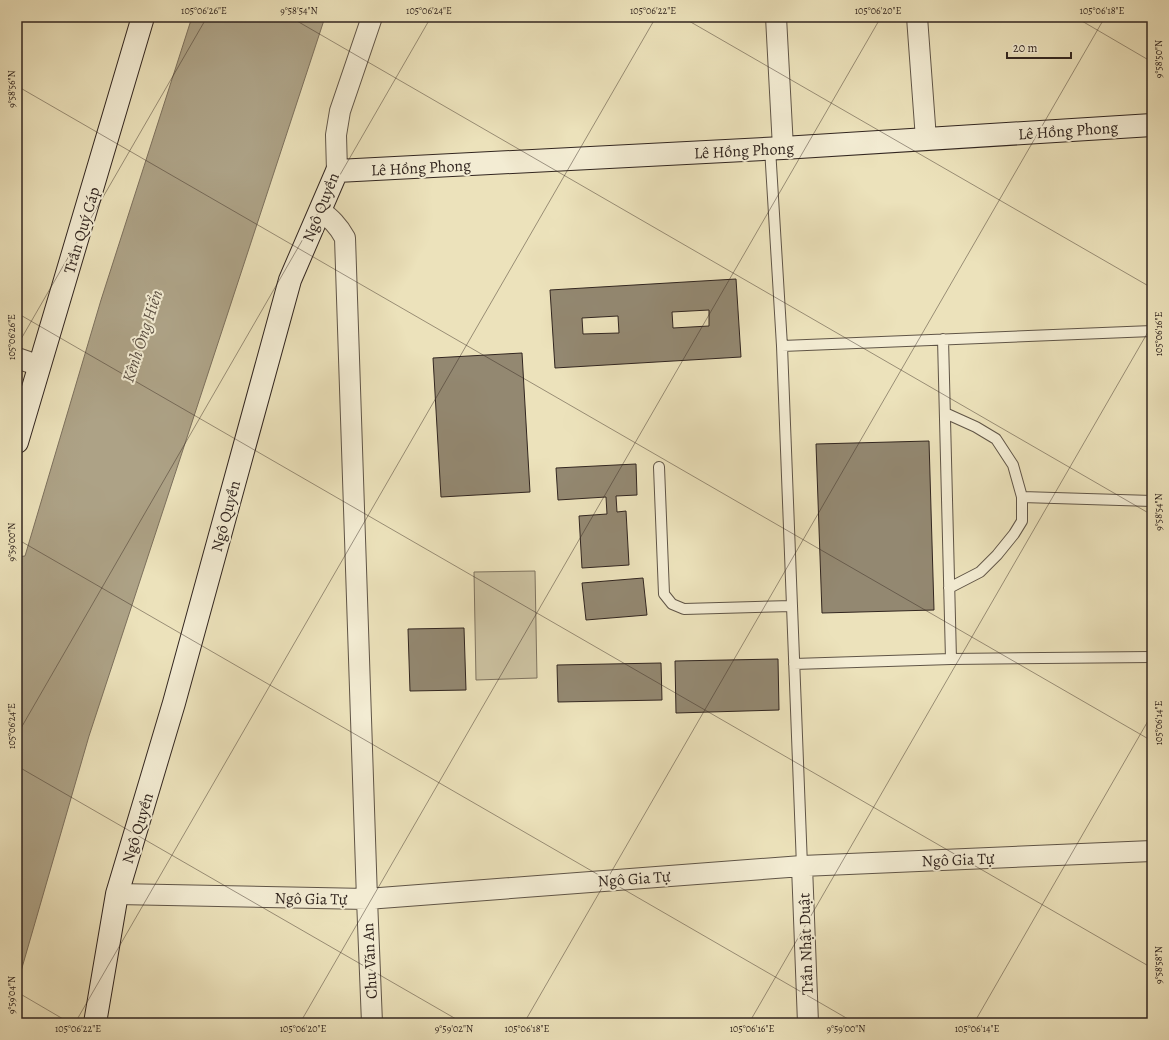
<svg xmlns="http://www.w3.org/2000/svg" width="1169" height="1040" font-family="Alegreya,serif">
<rect width="100%" height="100%" fill="#ece2bb"/>
<filter id="stains"><feTurbulence type="fractalNoise" baseFrequency=".005" numOctaves="4"/><feColorMatrix values="0 0 0 0 .2 0 0 0 0 .09 0 0 0 0 .02 0 0 0 .5 -.17"/></filter>
<radialGradient id="worn" r=".72"><stop offset=".6" stop-color="#630" stop-opacity="0"/><stop offset="1" stop-color="#630" stop-opacity=".3"/></radialGradient>
<path fill="#ccc2a1" stroke="#7f7460" d="M535,571L537,678L476,680L474,572Z"/>
<path fill="#ada286" stroke="#7c705d" d="M192,17H325L89,736L17,985V557L25,556L101,300Z"/>
<path fill="#938871" stroke="#322620" fill-rule="evenodd" d="M736,279L741,357L555,368L550,290ZM709,310V326L673,328L672,312ZM618,316L619,333L583,334L582,318Z
M522,353L530,492L441,497L433,358Z
M929,441L934,610L822,613L816,444Z
M636,464L637,495L616,496L617,512L626,511L629,565L582,568L579,516L607,514L606,497L558,500L556,468Z
M643,578L647,615L586,620L582,583Z
M464,628L466,690L410,691L408,629Z
M778,659L779,710L676,713L675,661Z
M661,663L662,700L558,702L557,665Z"/>
<g fill="none" stroke-linecap="round" stroke-linejoin="round">
<defs>
<path id="lane" d="M770,148L782,346L802,866
M943,339L951,659
M782,346L1152,331
M945,413L976,427L996,439L1013,465L1022,497V521L1014,534L997,555L980,572L949,588
M659,467L664,594L672,604L684,609L792,606
M1022,497L1152,501
M794,664L951,659L1152,657"/>
<path id="street" d="M776,17L783,148
M917,17L926,139
M337,171L336,135L340,111L372,17
M320,210C331,219 338,225 345,238L367,899L372,1023
M17,358L40,366
M802,866L808,1023
M117,894L367,899L802,866L1152,851"/>
<path id="secondary" d="M17,442L143,17
M95,1023L117,894L174,703L290,280L337,171L783,148L1152,125"/>
</defs>
<use href="#lane" stroke="#605547" stroke-width="12"/>
<use href="#street" stroke="#605547" stroke-width="22"/>
<use href="#secondary" stroke="#322620" stroke-width="24"/>
<use href="#lane" stroke="#f3ecd3" stroke-width="10"/>
<use href="#street" stroke="#f3ecd3" stroke-width="20"/>
<use href="#secondary" stroke="#f3ecd3" stroke-width="22"/>
</g>
<path fill="none" stroke="#322620" stroke-width="1" stroke-opacity="0.45" d="M290,17L1152,515M682,17L1152,288M1075,17L1152,62M17,86L1152,741M17,313L1152,968M17,346L207,17M17,539L855,1023M17,735L431,17M17,766L463,1023M17,992L70,1023M75,1023L656,17M300,1023L881,17M524,1023L1105,17M749,1023L1152,325M974,1023L1152,714"/>
<g text-anchor="middle" stroke-width="4" stroke-linejoin="round" paint-order="stroke">
<g font-size="16" fill="#322620" stroke="#f3ecd3">
<text transform="translate(1068 130) rotate(-4)" y="6">Lê Hồng Phong</text>
<text transform="translate(744 150) rotate(-3)" y="6">Lê Hồng Phong</text>
<text transform="translate(421 167) rotate(-3)" y="6">Lê Hồng Phong</text>
<text transform="translate(320 207) rotate(-68)" y="6">Ngô Quyền</text>
<text transform="translate(81 230) rotate(-73)" y="6">Trần Quý Cáp</text>
<text transform="translate(225 516) rotate(-75)" y="6">Ngô Quyền</text>
<text transform="translate(137 828) rotate(-73)" y="6">Ngô Quyền</text>
<text transform="translate(958 859) rotate(-2)" y="6">Ngô Gia Tự</text>
<text transform="translate(634 878) rotate(-4)" y="6">Ngô Gia Tự</text>
<text transform="translate(311 898) rotate(1)" y="6">Ngô Gia Tự</text>
<text transform="translate(805 944) rotate(-92)" y="6">Trần Nhật Duật</text>
<text transform="translate(369 961) rotate(-93)" y="6">Chu Văn An</text>
</g>
<g font-size="17" font-style="italic" fill="#5d5144" stroke="#f3ecd3">
<text transform="translate(142 336) rotate(-72)" y="6">Kênh Ông Hiển</text>
</g>
</g>
<rect width="1169" height="1040" fill="none" stroke="#ece2bb" stroke-width="44"/>
<path d="M1007 52v6h64v-6" fill="none" stroke="#322620" stroke-width="2"/>
<text x="1013" y="52" font-size="12" fill="#322620" stroke="#f3ecd3" stroke-width="3" paint-order="stroke">20 m</text>
<rect x="22" y="22" width="1125" height="996" fill="none" stroke="#322620" stroke-width="1.5"/>
<g font-size="10" text-anchor="middle" fill="#322620">
<text x="204" y="14">105°06'26"E</text>
<text x="299" y="14">9°58'54"N</text>
<text x="429" y="14">105°06'24"E</text>
<text x="653" y="14">105°06'22"E</text>
<text x="878" y="14">105°06'20"E</text>
<text x="1102" y="14">105°06'18"E</text>
<text transform="translate(1158 59) rotate(-90)" y="4">9°58'50"N</text>
<text transform="translate(11 89) rotate(-90)" y="4">9°58'56"N</text>
<text transform="translate(1158 334) rotate(-90)" y="4">105°06'16"E</text>
<text transform="translate(11 337) rotate(-90)" y="4">105°06'26"E</text>
<text transform="translate(1158 512) rotate(-90)" y="4">9°58'54"N</text>
<text transform="translate(11 542) rotate(-90)" y="4">9°59'00"N</text>
<text transform="translate(1158 723) rotate(-90)" y="4">105°06'14"E</text>
<text transform="translate(11 726) rotate(-90)" y="4">105°06'24"E</text>
<text transform="translate(1158 965) rotate(-90)" y="4">9°58'58"N</text>
<text transform="translate(11 995) rotate(-90)" y="4">9°59'04"N</text>
<text x="78" y="1032">105°06'22"E</text>
<text x="303" y="1032">105°06'20"E</text>
<text x="454" y="1032">9°59'02"N</text>
<text x="527" y="1032">105°06'18"E</text>
<text x="752" y="1032">105°06'16"E</text>
<text x="846" y="1032">9°59'00"N</text>
<text x="977" y="1032">105°06'14"E</text>
</g>
<rect width="100%" height="100%" filter="url(#stains)"/>
<rect width="100%" height="100%" fill="url(#worn)"/>
</svg>
